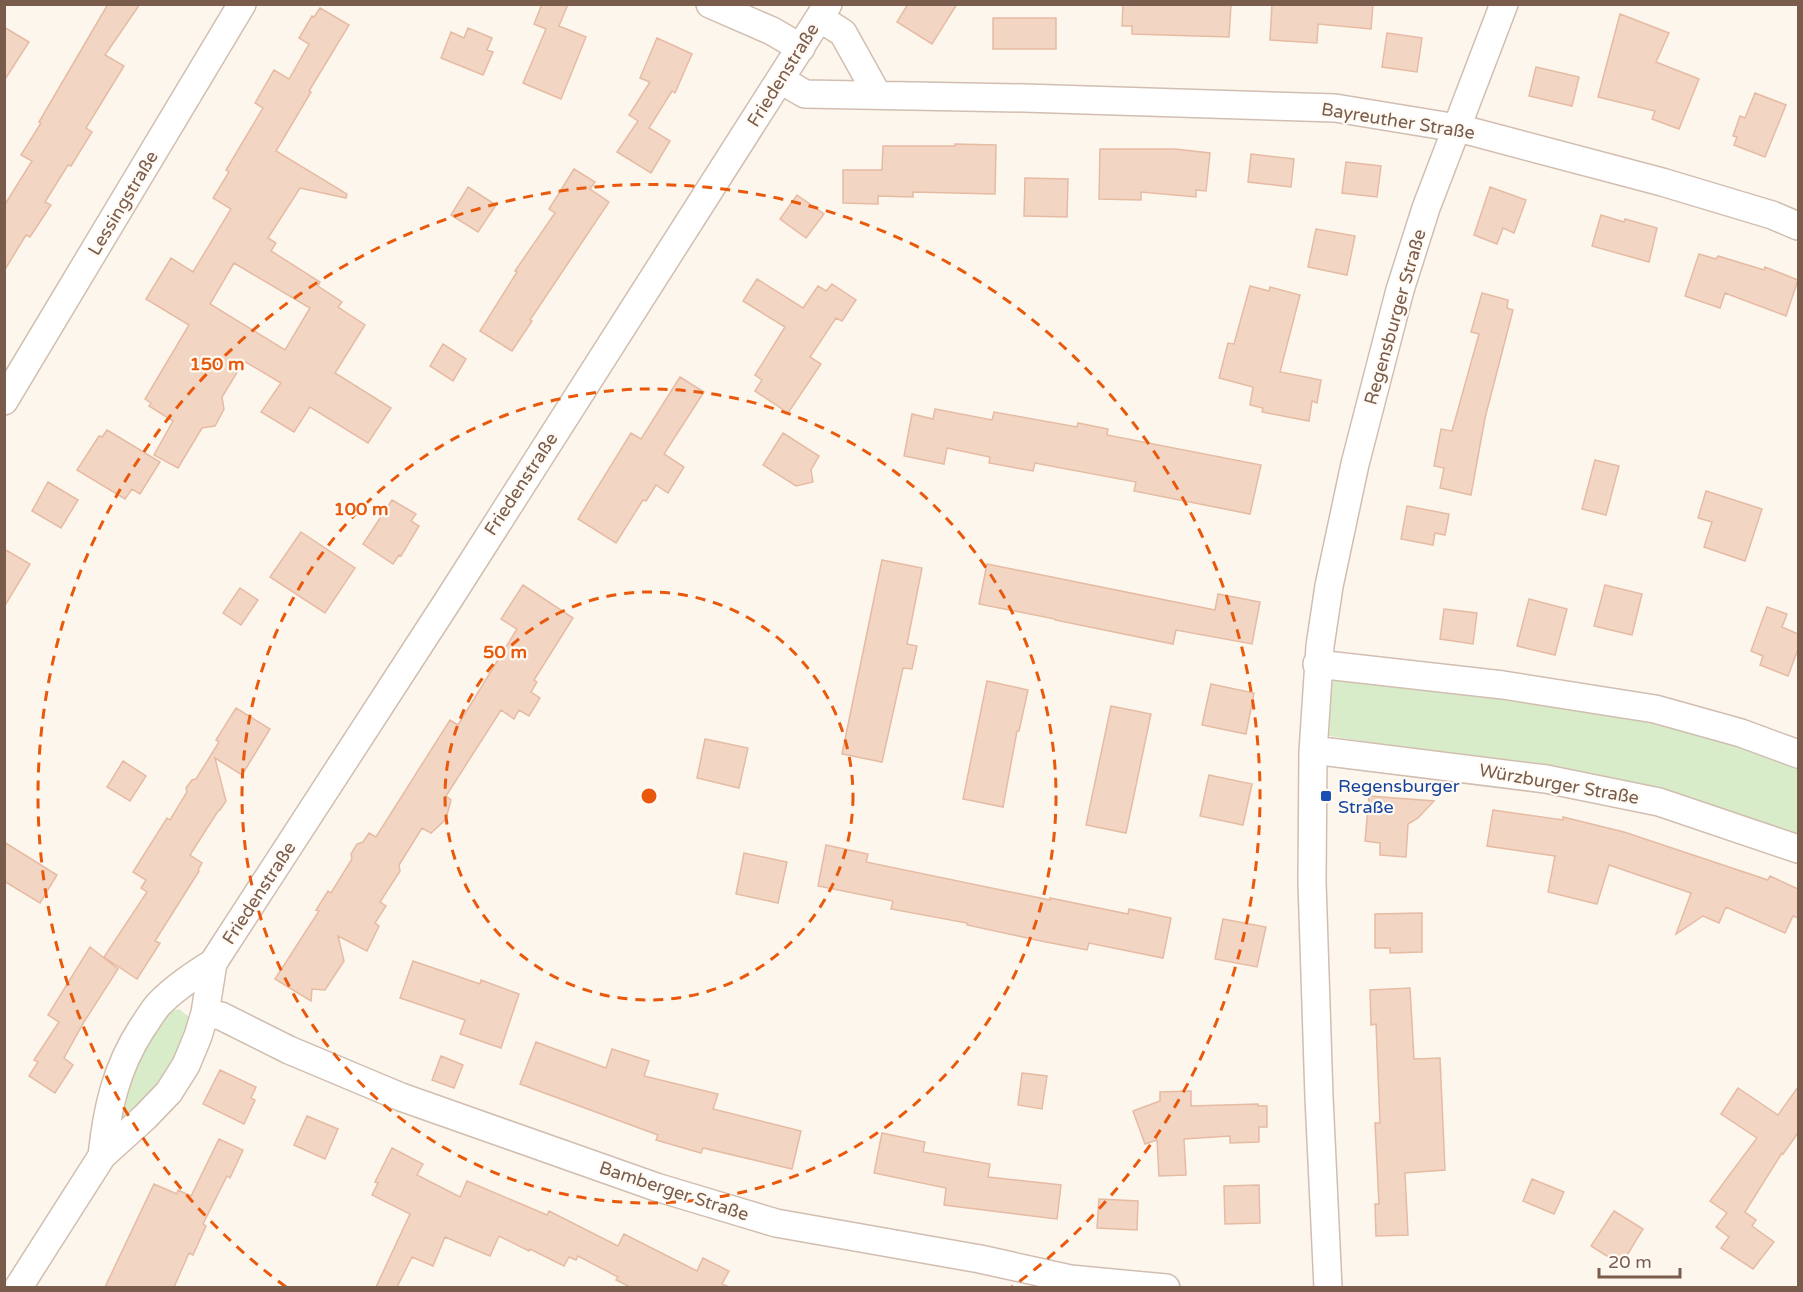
<svg xmlns="http://www.w3.org/2000/svg" width="1803" height="1292" font-family="'Varela Round',sans-serif">
<rect width="100%" height="100%" fill="#fdf6ec"/>
<path fill="#d8ecc9" d="M1332,677L1577,705L1694,731L1798,767V841L1571,773L1329,736Z
M179,1009L188,1016C189,1020 190,1025 189,1030C188,1061 144,1102 123,1124L116,1120L122,1084L164,1013Z"/>
<path fill="#f3d5c3" stroke="#e6bba3" stroke-width="1.5" fill-rule="evenodd" d="M108,4H140L105,55L124,66L86,128L92,132L71,166L68,165L45,202L51,205L30,237L26,235L4,271V206L32,161L21,155L41,123L39,122Z
M542,4H568L559,26L586,37L561,99L523,83L546,29L534,24Z
M908,4H957L932,44L897,22Z
M1123,4H1231L1229,37L1132,34V26H1122Z
M1272,4H1373L1371,29L1318,24L1317,43L1270,40Z
M320,8L349,25L309,91L311,92L276,151L347,194L346,198L300,188L268,238L276,243L271,251L320,282L318,286L342,302L338,307L365,325L335,373L391,408L368,443L310,407L294,432L261,412L281,383L244,361L222,397L224,409L215,426L202,428L178,468L154,455L173,421L149,406L151,403L145,399L189,325L146,299L171,258L193,272L231,209L213,198L229,172L226,170L263,108L255,103L274,70L289,79L309,44L299,38L312,16L314,17ZM234,263L310,308L285,350L210,304Z
M1620,14L1669,33L1656,62L1699,79L1679,129L1652,119L1655,111L1598,97Z
M993,18H1056V49H993Z
M4,27L29,42L4,81Z
M468,28L492,38L487,50L493,52L483,75L441,58L451,32L464,38Z
M1387,33L1422,38L1417,72L1382,67Z
M657,38L692,54L675,93L672,91L649,128L670,141L651,173L617,152L638,121L629,115L650,82L640,78Z
M1536,67L1579,77L1572,106L1529,96Z
M1755,93L1786,105L1765,157L1734,145L1737,137L1733,136L1740,116L1745,118Z
M955,144L996,145L995,194L913,192V197L878,196V204L843,203V170H882L883,146H955Z
M1100,149H1175L1210,153L1206,191L1196,190V197L1141,192V200L1099,199Z
M1251,154L1294,159L1291,187L1248,182Z
M1346,162L1381,166L1377,197L1342,193Z
M574,169L595,182L590,189L609,202L530,320L532,321L512,351L480,331L517,272L515,271L555,213L549,209Z
M1025,178L1068,179L1067,217L1024,216Z
M468,187L496,205L478,232L451,215Z
M1490,187L1526,200L1514,233L1503,228L1497,244L1474,235Z
M797,195L824,214L806,238L780,219Z
M1601,215L1624,222L1625,219L1657,228L1649,262L1592,246Z
M1316,229L1355,236L1347,275L1308,267Z
M1699,254L1716,259L1718,256L1764,270L1765,267L1798,280L1786,316L1725,293L1720,308L1685,296Z
M757,279L803,308L818,286L826,291L832,284L856,300L842,321L836,318L810,357L821,364L788,413L755,391L762,380L755,375L785,327L743,301Z
M1250,286L1269,291L1270,287L1300,295L1280,372L1321,380L1317,403L1312,401L1309,421L1262,412L1263,408L1250,405L1253,387L1219,378L1228,343L1234,344Z
M1482,293L1508,300L1507,308L1513,310L1485,418L1471,495L1440,488L1444,468L1434,466L1441,429L1452,431L1479,334L1471,332Z
M443,344L466,359L453,381L430,366Z
M680,377L704,392L664,454L684,467L668,493L656,485L646,501L643,500L616,543L578,519L631,433L641,439Z
M935,409L992,420L994,412L1077,427L1078,423L1108,429L1107,435L1261,465L1250,514L1134,491L1136,482L1035,463L1033,471L989,463L990,457L947,448L944,464L904,456L912,414L933,419Z
M107,430L160,462L140,494L132,489L125,499L77,470L99,436L102,437Z
M783,433L819,456L811,470L813,482L796,486L763,465Z
M1595,460L1619,466L1606,515L1582,509Z
M48,482L78,500L61,528L32,511Z
M1706,491L1762,509L1745,561L1704,547L1712,522L1698,518Z
M392,500L416,514L411,521L419,526L401,556L399,555L393,564L363,544Z
M1407,506L1449,514L1445,535L1435,533L1433,545L1401,539Z
M301,532L355,568L325,613L270,577Z
M4,549L30,564L4,607Z
M882,560L922,568L907,644L917,646L912,669L903,668L882,762L842,754Z
M987,564L1215,610L1218,594L1260,602L1252,644L1176,630L1173,644L1055,620V619L979,604Z
M523,585L573,618L534,680L537,682L531,692L540,698L529,716L519,710L514,719L501,710L446,796L451,800L447,815L444,821L431,833L422,828L399,865L400,871L380,902L386,906L375,923L379,926L367,951L338,936L344,961L325,990L312,989L311,1001L275,979L319,911L316,910L328,891L331,893L352,859L351,854L357,844L363,842L369,833L376,837L450,720L458,725L517,629L501,619Z
M1605,585L1642,594L1632,635L1594,626Z
M240,588L258,600L241,625L223,613Z
M1529,599L1567,609L1555,655L1517,646Z
M1767,607L1787,614L1782,627L1798,634V649L1788,676L1760,665L1763,656L1751,651Z
M1444,609L1477,613L1473,644L1440,639Z
M987,681L1028,690L1019,731H1017L1003,807L963,799Z
M1211,684L1254,693L1246,734L1202,725Z
M1111,706L1151,714L1126,833L1086,825Z
M236,708L270,729L242,775L215,758L226,801L220,810L218,811L190,855L202,863L198,870L199,871L155,941L160,943L137,979L104,957L147,892L141,888L146,880L133,872L167,818L170,820L187,792L186,788L192,780L196,779L219,742L216,740Z
M705,739L748,748L739,788L697,778Z
M123,761L146,776L130,801L107,787Z
M1209,775L1252,784L1243,825L1200,816Z
M1369,796L1434,801L1418,818L1408,824L1406,857L1380,855V843L1365,841Z
M1493,810L1563,820V817L1624,832L1768,880L1770,876L1798,889V918L1793,916L1785,933L1726,907L1719,923L1703,916L1676,934L1691,893L1609,865L1597,904L1548,892L1555,856L1487,846Z
M4,842L57,875L40,903L4,881Z
M826,845L868,854L866,862L1050,900V898L1128,914L1129,909L1171,918L1163,958L1089,943L1087,950L1041,941L967,925V923L891,909L893,901L818,886Z
M744,853L787,862L778,903L736,894Z
M1422,913V952L1390,953V948H1375V914Z
M1223,919L1266,927L1257,967L1215,959Z
M90,947L118,969L84,1022L64,1058L73,1065L55,1093L29,1076L38,1062L34,1060L59,1022L48,1015Z
M413,961L480,984L481,980L519,994L501,1048L460,1034L465,1020L400,998Z
M1410,988L1414,1059L1440,1058L1445,1170L1405,1173L1408,1235L1376,1236L1375,1204H1379L1375,1123H1380L1376,1024L1371,1025L1370,990Z
M536,1042L606,1068L612,1049L649,1061L644,1076L718,1094L713,1109L801,1131L792,1169L703,1148L701,1153L656,1140L658,1135L520,1084Z
M441,1056L463,1065L454,1088L432,1080Z
M220,1070L256,1087L251,1098L255,1100L244,1124L203,1104Z
M1022,1073L1047,1076L1042,1109L1018,1105Z
M1798,1087V1133L1783,1154L1782,1153L1745,1212L1756,1220L1752,1226L1774,1242L1753,1269L1721,1248L1729,1237L1716,1227L1727,1213L1710,1201L1757,1138L1721,1114L1738,1088L1778,1115Z
M1191,1091V1106L1258,1104V1106H1267V1127H1259V1142L1230,1143V1136L1184,1139L1186,1175L1159,1176L1157,1140L1145,1144L1133,1111L1160,1101V1092Z
M307,1116L338,1129L325,1159L294,1145Z
M882,1133L925,1142L923,1152L990,1164L988,1177L1061,1185L1057,1219L944,1205L946,1188L874,1173Z
M219,1139L243,1150L230,1178L227,1176L203,1224L206,1226L193,1255L189,1253L174,1287H105L154,1184L177,1194L178,1190L191,1196Z
M392,1148L423,1164L417,1175L460,1197L467,1181L547,1215L549,1211L618,1246L624,1234L697,1271L703,1258L729,1271L722,1284L729,1287H630L616,1280L618,1277L578,1256L576,1260L569,1257L564,1266L530,1249L529,1251L499,1236L490,1256L445,1237L433,1266L412,1257L397,1287H376L410,1214L372,1195L378,1183L375,1182Z
M1532,1179L1564,1192L1554,1214L1523,1201Z
M1259,1185L1260,1223L1225,1224L1224,1186Z
M1099,1199L1138,1201L1137,1230L1097,1228Z
M1614,1211L1643,1229L1621,1265L1591,1246Z"/>
<g fill="none" stroke-linecap="round" stroke-linejoin="round">
<defs>
<path id="minor" d="M710,4L772,31L801,48
M820,18L843,33L877,94
M781,80L805,94L1024,98L1335,108L1457,128L1477,133L1662,182L1772,215L1798,226
M4,401L242,4
M1317,664L1503,685L1655,709L1741,733L1798,754
M1313,752H1329L1546,779L1659,802L1798,849
M205,1013L221,1016L289,1050L401,1097L656,1187L776,1223L980,1259L1070,1279L1166,1288
M102,1156C107,1109 116,1068 142,1028C147,1021 152,1012 158,1005C174,988 194,975 213,963L449,599L828,4
M18,1288L102,1156L144,1118L169,1092L186,1065L198,1036L205,1013L213,963
M1328,1288L1319,1097L1312,882L1313,752L1320,646L1329,586L1355,464L1400,290L1426,208L1504,4"/>
</defs>
<use href="#minor" stroke="#d1beb0" stroke-width="30"/>
<use href="#minor" stroke="#fff" stroke-width="27"/>
</g>
<g fill="none" stroke="#e8590c" stroke-width="3" stroke-dasharray="10 8">
<circle cx="649" cy="796" r="204"/>
<circle cx="649" cy="796" r="407"/>
<path d="M286 1287A611 611 0 1 1 1012 1287"/>
</g>
<rect fill="#1a4fb4" stroke="#fffaf3" stroke-width="2" x="1320" y="790" width="12" height="12" rx="3"/>
<g text-anchor="middle" stroke-width="4.5" stroke-linejoin="round" paint-order="stroke">
<g font-size="18" fill="#7a5c4d" stroke="#fffaf3">
<text transform="translate(783 75) rotate(-58)" y="6">Friedenstraße</text>
<text transform="translate(1398 121) rotate(9)" y="6">Bayreuther Straße</text>
<text transform="translate(123 203) rotate(-59)" y="6">Lessingstraße</text>
<text transform="translate(1395 317) rotate(-74)" y="6">Regensburger Straße</text>
<text transform="translate(521 484) rotate(-57)" y="6">Friedenstraße</text>
<text transform="translate(1559 784) rotate(10)" y="6">Würzburger Straße</text>
<text transform="translate(259 893) rotate(-57)" y="6">Friedenstraße</text>
<text transform="translate(674 1191) rotate(18)" y="6">Bamberger Straße</text>
</g>
<g font-size="18" fill="#164399" stroke="#fffaf3" text-anchor="start">
<text x="1338" y="792">Regensburger<tspan x="1338" dy="21">Straße</tspan></text>
</g>
</g>
<circle cx="649" cy="796" r="9" fill="#e8590c" stroke="#fffaf3" stroke-width="3"/>
<g font-size="18" text-anchor="middle" font-weight="bold" fill="#e8590c" stroke="#fffaf3" stroke-width="4.5" stroke-linejoin="round" paint-order="stroke">
<text x="217" y="370">150 m</text>
<text x="361" y="515">100 m</text>
<text x="505" y="658">50 m</text>
</g>
<rect width="1803" height="1292" fill="none" stroke="#7a5c4d" stroke-width="12"/>
<path d="M1599 1268v9h81v-9" fill="none" stroke="#7a5c4d" stroke-width="3"/>
<text x="1608" y="1268" font-size="18" fill="#7a5c4d" stroke="#fffaf3" stroke-width="4.5" paint-order="stroke">20 m</text>
</svg>
